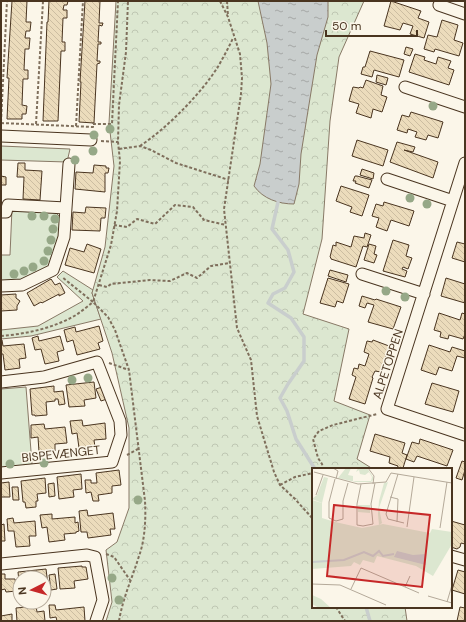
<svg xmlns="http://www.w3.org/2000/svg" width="466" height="622" font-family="'DM Sans',sans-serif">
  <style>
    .grass { fill: #dce7d0; stroke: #887966 }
    .forest { fill: url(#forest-crowns); stroke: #887966 }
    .water { fill: url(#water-ripples); stroke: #887966 }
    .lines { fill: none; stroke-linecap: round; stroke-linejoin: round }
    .stream { stroke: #c9cecd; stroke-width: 3.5 }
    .building { fill: url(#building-back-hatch); stroke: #4a3520 }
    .street-casing { stroke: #4a3520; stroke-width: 13 }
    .path { stroke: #7f6f5c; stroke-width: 2; stroke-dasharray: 3 2; stroke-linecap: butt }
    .street { stroke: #fbf6e9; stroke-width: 11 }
    .tree { fill: #96a887 }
    .labels { text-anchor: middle; stroke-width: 3; stroke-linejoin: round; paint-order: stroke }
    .street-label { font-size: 12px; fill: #4a3520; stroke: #fbf6e9 }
    .inset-river { fill: none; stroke: #c9cecd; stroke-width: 2 }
    .inset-road { fill: none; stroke: #b4a999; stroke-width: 1 }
    .view { fill: #c62828; fill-opacity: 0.15; stroke: #c62828; stroke-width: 2 }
    .inset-edge { fill: none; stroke: #4a3520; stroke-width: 2 }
  </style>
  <defs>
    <pattern id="forest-crowns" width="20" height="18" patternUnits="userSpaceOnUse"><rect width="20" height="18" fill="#dce7d0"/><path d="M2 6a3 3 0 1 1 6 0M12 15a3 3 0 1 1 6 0" fill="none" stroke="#bec7b2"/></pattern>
    <pattern id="water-ripples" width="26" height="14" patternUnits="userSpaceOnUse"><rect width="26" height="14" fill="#c9cecd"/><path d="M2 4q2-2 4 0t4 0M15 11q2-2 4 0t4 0" fill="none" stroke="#a5a8a6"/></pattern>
    <pattern id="building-back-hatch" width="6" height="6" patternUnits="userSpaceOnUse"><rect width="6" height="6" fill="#ecdcbc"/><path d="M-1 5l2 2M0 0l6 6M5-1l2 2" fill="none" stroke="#ccbda1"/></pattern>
  </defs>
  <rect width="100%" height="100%" fill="#fbf6e9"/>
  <!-- grass -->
  <path class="grass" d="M1,146L70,149L67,162L1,160Z
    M12,208L54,211L60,217L59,235L51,265L22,280L1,281V255H10Z
    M63,271L93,290L92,293L101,319L31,336L1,339V330L38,326L83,301L57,277Z
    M26,387L32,464L1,469V389Z"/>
  <!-- forest -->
  <path class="forest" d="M116,1H364L339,57L330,121L322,239L303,314L349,329L334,401L370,415L357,459L373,469H313V607H405L407,621H106L112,602L106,550L117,542L129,508V428L112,353L92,293L105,247L114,166L109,123Z"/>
  <!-- water -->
  <path class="water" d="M258,1H328V17L317,55L301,154L299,184L294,204C279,204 263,199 254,186L260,164L271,84L267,43Z"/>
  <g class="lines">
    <!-- stream -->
    <path class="stream" d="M278,202L272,229L288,250L294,272L285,288L273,294L268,303L291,318L304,337V361L288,384L280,398L287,411L296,439L315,469
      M366,607L370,621"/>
  </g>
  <!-- building -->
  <path class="building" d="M12,1H27L26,22H31L30,31H26L25,38H30L29,49H25L24,70H28V79H23L22,105L27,106L26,114H22V119H7L9,78H7Z
    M49,1H68L67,5H64L63,10H67V18H63L62,42H65V51H61L58,121H43L47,22H48Z
    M85,1H100L99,23H103L102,26L99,25L98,42H101V44H98L97,61H100V63L97,64L94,123L79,122L81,82H80Z
    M391,1L421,11L418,18L429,22L424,38L410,34L413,26L403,23L400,30L384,26Z
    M442,20L458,25L454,40L463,43L459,56L435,49L434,52L424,49L428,35L437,37Z
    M406,47L413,49L410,56L404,54Z
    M370,51L404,60L399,77L374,70L372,77L361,74L363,67H365Z
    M415,54L425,57L424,60L436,64L438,57L451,61L448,68L454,70L449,85L409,72Z
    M377,75L388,78L386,85L376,82Z
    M366,80L383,86L381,95L387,97L382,112L373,109L371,118L356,113L359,104L349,101L353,87L359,88L360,87L363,88Z
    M411,112L443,122L438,138L428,135L426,140L415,137L417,132L408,129L407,133L397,130L402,115L409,117Z
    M357,140L388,150L383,166L352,156Z
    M397,142L415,147L413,152L404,150L438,162L433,178L390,162Z
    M18,163H25V170L42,171L40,200L23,199L24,177H17Z
    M94,165L106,166V168H109L108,173H105V192L75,189L76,172L93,173Z
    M362,169L374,173L373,179L360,175Z
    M1,176L6,177V185H1Z
    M355,176H357L372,180L369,188L355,183L356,181H353Z
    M341,186L369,195L362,216L350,212L352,207L336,201Z
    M384,202L414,211L409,226L391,220L387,231L376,227L379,218L372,216L376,204L383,206Z
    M86,207L106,208L105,218H101L100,231L72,230L73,212L85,213Z
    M365,233L371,235L367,247L363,246L356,267L331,259V258L330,257L333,245L336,246V242L351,247L354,236L364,238Z
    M393,240L409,245L406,256L412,258L408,269L403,267L402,269L407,271L405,277L383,271Z
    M457,242L465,244V262L452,258Z
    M87,244L101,249L94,273L65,265L70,248L84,252Z
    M369,244L376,246L374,254L377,255L374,263L364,260Z
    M330,270L348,275L346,282L328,276Z
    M328,278L349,284L343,303L337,301L335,307L320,303Z
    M446,278L465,284V303L441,296Z
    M51,279L55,285L60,283L65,293L59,296V294L42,303L41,302L34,306L27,293Z
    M16,294V298L20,301L17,306V310L1,311V295Z
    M362,296L375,300L376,299L401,307L393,329L368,322L374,305L367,303L365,308L359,306Z
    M439,313L460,320L462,313L465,314V334L463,339L449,335L448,339L440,337L441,332L434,330Z
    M99,326L103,341L98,343L100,349L77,355L73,340L67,342L64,330L75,327L76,332Z
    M38,336L39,341L60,336L64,350L57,352L59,361L45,364L41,349L35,350L32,338Z
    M1,340H2L3,346L24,344L26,358L19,359L20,368L5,370L3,354H1Z
    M373,340L389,346L381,372L375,371L372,377L373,378L365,404L349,399L356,377L352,375L354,368L358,369L359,364L365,366L369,354L364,352L367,341L372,342Z
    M429,345L450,352L452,347L465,351V358L457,356L452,371L439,367L436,375L421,370Z
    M94,382L96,398L84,400L85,406L69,407L66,385Z
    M432,383L459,391L453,412L425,404Z
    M54,386V392L63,391L65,404L59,405L58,399H55V401L46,402L47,415L35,416V415H32L30,389Z
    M102,387L107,399L101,401L96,389Z
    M82,420L83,426L105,423L106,439L94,440L95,447L79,448L77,433L72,434L70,421Z
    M44,424L45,429L65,427L67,443L55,444V451L39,452L38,437L31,438V425Z
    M375,434L405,443L402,453L407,455L403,468L397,469L398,466L389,463L390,457L370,451Z
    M420,439L453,450L447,466L417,456L414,462L406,459L412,442L419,444Z
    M462,461L465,462V470L462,480L456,478Z
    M119,470L121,485L112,486V493L98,495L99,501H93L91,492L86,493L85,480H91V483H97L96,473Z
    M81,474L82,489L73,490L74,497L59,499L57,477Z
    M45,478L46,493L37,494L38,501H36V507L26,508L25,502H23L21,481Z
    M9,482L10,497H1V483Z
    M54,483L55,496L49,497L48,484Z
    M12,487H18L19,500H13Z
    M87,510L88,516L113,513L115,529H110L111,535L88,538L87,532H81L79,511Z
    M52,514V519L75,517V523L78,522L79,531L76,532V533L64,534L65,540L49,542L47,527L42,528L40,515Z
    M13,518L14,523L35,521L36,536H29L30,546L16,547L14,531H8L7,519Z
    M451,521L465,525V544L461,543L460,547L457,549L451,547Z
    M4,524L5,541H1V525Z
    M82,566V567H86L88,579L74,581L75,588L60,589L58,568Z
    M46,569L48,585L44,586V578H20V591L18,572Z
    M458,570L465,572V594L452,590Z
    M1,574H5V579H15L17,591L6,592L5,589L1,590Z
    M55,574L57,589L51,590L49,575Z
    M49,605H55L56,610L84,607L85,621H57L56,617L50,618Z
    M36,606L37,612L44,611L45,621H17L16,608Z
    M460,607L465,608V621H457Z
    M12,614V621H1V616Z"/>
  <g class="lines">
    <defs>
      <path id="street" d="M439,5L465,14
        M405,87L465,107
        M1,136L91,140
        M465,163L387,409L465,435
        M387,179L453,201
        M1,212H6L8,205L66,208
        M362,274L424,294
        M1,286L22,285L53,270L64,237L69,164
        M1,382L44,377L97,362L120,421L121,435L112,462L1,473
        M451,556L465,560
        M1,564L87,555L95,557L103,600L96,621"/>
    </defs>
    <!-- street casing -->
    <use href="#street" class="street-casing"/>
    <!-- path -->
    <path class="path" d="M220,1L228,17L240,54L242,78L241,94L224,209L237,328L251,360L257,416L274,472L280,485L295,499L313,519
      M227,1L228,16
      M1,122L7,1
      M1,123L93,127V124H112L118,1
      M36,124L43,1
      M76,126L83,1
      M101,141L118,142
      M140,146C167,128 202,93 219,65C224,56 229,47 233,38
      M119,149L140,146L151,150L176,163L229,180
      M114,225L127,227L137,219L155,224L175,205L193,207L204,220L226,225
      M99,285L107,287L111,284L150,280L170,281L187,273L197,278L211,266L230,263
      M1,336C26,334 54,328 76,315C82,311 88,306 93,302L62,277
      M109,363L129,370
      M127,455L138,449
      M321,469L323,468L322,464L318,458L313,439L319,431L333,425L377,414
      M280,485L295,477L313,473
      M106,554L114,557L130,580
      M336,607L345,621
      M119,621C123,597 132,579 139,556C145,540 146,518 145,501L129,370L115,330L108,317L93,302L111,245L117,211L120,161L118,142L119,105L126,52L128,1"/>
    <!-- street -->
    <use href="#street" class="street"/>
  </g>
  <!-- trees -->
  <g class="tree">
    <circle cx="433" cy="106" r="4.5"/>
    <circle cx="110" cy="129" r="4.5"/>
    <circle cx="94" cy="135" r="4.5"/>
    <circle cx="93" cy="151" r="4.5"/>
    <circle cx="75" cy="160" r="4.5"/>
    <circle cx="410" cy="198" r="4.5"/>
    <circle cx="427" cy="204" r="4.5"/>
    <circle cx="32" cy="216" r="4.5"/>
    <circle cx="44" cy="216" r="4.5"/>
    <circle cx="55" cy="219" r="4.5"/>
    <circle cx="53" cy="229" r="4.5"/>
    <circle cx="51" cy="240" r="4.5"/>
    <circle cx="48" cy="251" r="4.5"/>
    <circle cx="44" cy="261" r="4.5"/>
    <circle cx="33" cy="267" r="4.5"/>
    <circle cx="24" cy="271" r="4.5"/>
    <circle cx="14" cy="274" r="4.5"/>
    <circle cx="386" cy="291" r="4.5"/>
    <circle cx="405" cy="297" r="4.5"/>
    <circle cx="88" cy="378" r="4.5"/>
    <circle cx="72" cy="380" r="4.5"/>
    <circle cx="44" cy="463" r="4.5"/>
    <circle cx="10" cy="464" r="4.5"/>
    <circle cx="138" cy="500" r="4.5"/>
    <circle cx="112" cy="578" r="4.5"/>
    <circle cx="119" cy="600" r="4.5"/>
  </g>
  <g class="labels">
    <!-- street labels -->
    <g class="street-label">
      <text transform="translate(388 364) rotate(-72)" y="4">ALPETOPPEN</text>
      <text transform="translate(61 454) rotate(-6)" y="4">BISPEVÆNGET</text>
    </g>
  </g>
  <!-- overview -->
  <g transform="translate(312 468)">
    <rect width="140" height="140" fill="#fbf6e9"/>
    <path d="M34,0H39L36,7L41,8V13H59L60,9L57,4L53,7L48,6L47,2L44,4L46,0H55L61,9V12L59,14H44L26,10ZM12,9L16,10L10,35L0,31L5,27ZM76,14L67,40L70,55L75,52L67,57L66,46L67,33L72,15ZM46,37H58V45L46,44Z" fill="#dce7d0"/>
    <path d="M0,32L10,35V50L23,54L50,60L71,56L118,65L120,61L140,64V76L121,108L104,98L65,88L62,95L51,92L48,97L42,94L39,98L0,101ZM0,127L9,131L19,140H7L0,136Z" fill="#dce7d0"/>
    <path d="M85,83L101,87L114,86V97L82,89Z" fill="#c9cecd"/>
    <path class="inset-river" d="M0,94L32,92L52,84L61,88L67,83L71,88L82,86"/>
    <path class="inset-road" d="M21,0L26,3L24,11M56,0L62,8L61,16M2,4L46,16L74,14L79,5L140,15M86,6L74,46L76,51L92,55M23,11L17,34V50L24,53L31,51V33L36,15M49,16L45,36V57L51,58L61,56L59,36L63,15M4,27L11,7M78,29L86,31L85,54M95,59L102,9M128,60L135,14M0,116L28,117L74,137M93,119L98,108M39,121L49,100L107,125M116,128L140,135M135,134L140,117"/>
    <path class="view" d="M22,37L118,47L110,119L15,108Z"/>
    <rect width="140" height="140" class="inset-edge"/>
  </g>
  <!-- border -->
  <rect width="466" height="622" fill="none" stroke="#4a3520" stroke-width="4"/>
  <!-- north arrow -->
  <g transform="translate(32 590) rotate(264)"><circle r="19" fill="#fbf6e9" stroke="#b4a999"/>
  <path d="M0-3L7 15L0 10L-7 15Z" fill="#c62828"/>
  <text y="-6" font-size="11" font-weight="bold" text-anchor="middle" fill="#4a3520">N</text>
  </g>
  <!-- scale -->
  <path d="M326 30v6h91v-6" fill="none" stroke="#4a3520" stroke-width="2"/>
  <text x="332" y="30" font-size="12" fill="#4a3520" stroke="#fbf6e9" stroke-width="3" paint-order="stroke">50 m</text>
</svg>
